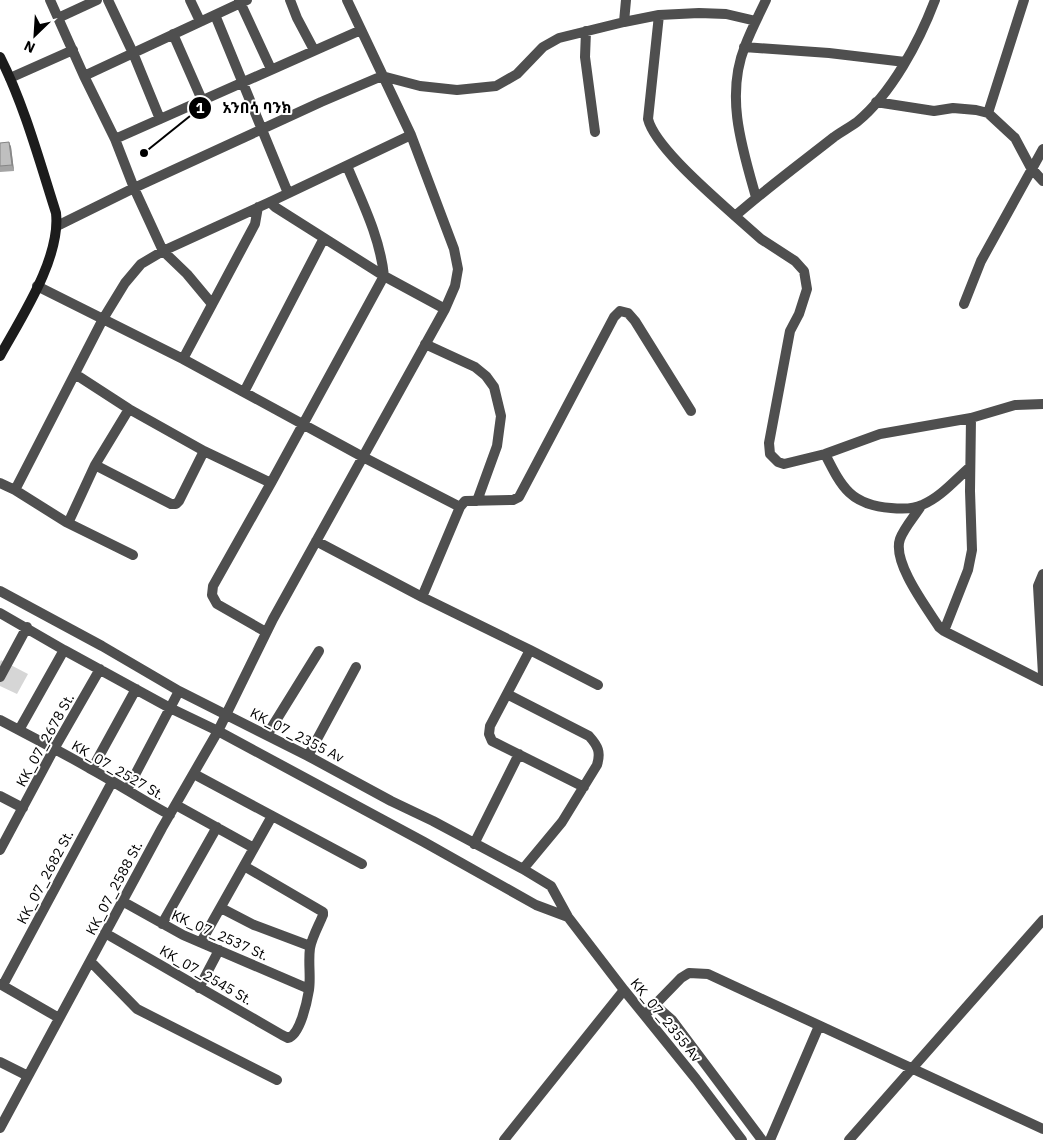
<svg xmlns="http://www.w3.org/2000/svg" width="1043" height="1140" font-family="'IBM Plex Sans','Noto Sans Ethiopic',sans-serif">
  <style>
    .green { fill: #d6d6d6 }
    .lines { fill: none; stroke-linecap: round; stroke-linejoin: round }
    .street { stroke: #4f4f4f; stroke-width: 10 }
    .secondary { stroke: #1c1c1c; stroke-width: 10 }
    .wall { fill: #a4a4a4 }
    .shaded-wall { fill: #868686 }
    .building { fill: #bfbfbf; stroke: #868686 }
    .labels { text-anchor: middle; stroke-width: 4; stroke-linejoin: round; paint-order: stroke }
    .street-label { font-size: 14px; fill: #000; stroke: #fff }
    .leader { fill: none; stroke: #000; stroke-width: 2 }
    .callout-dot { fill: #000; stroke: #fff; stroke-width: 2 }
    .mark-label { font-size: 15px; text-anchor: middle; font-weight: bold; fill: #fff }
    .callout-label { font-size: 15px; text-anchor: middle; font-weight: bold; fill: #000; stroke: #fff; stroke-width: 4; stroke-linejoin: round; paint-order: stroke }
  </style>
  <rect width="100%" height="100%" fill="#fff"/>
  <!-- green -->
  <path class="green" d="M1,660L28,674L17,694L0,686V662Z"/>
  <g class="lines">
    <!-- street -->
    <path class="street" d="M50,0L84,76L115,139L134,188L163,251L270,202L411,135
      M108,0L133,53L160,119
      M190,0L200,21
      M239,0L271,69
      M290,0L297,18L314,50
      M1024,0L988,113L1015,138L1031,168L1043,181
      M215,15L288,193
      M659,15L699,13L726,14L756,21
      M58,18L97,0
      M624,22L659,15L648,119C655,147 712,195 735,216C767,188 801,163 834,137C841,132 850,127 857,122C892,93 919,42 935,0
      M586,31L585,57L595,132
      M173,34L202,100
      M744,47L829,53L905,62
      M84,76L247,0
      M10,78L73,50
      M876,102L934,111L953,108L976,110L988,113
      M115,139L361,30
      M756,197C742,148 725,96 745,46C751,30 759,15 766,0
      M270,202L275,207L384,276L445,309
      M735,216L761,239L795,261L804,271L807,289L799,314L790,331L769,443L770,454L778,462L784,464L825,454L880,434L971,418L1015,405L1043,404
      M57,226L134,188L321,102L382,76L420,86L457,90L496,86L517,74L543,47L559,38L624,22L626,0
      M37,286L183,359L363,457L460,507
      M964,304L981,261L1043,149
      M425,344L475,367L486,376L494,387L501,416L497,446L477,501
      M183,359L255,224L258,207
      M75,374L129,409L204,451L271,483
      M244,392L324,238
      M825,454C842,488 851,505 891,508C901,509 914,509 922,505C941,497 955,480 970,467
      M95,465L171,504H176L179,501L204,451
      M0,483L15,490L66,522L70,519L95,465L129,409
      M15,490L103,319L125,283L141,264L163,251L187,274L212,304
      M921,506C914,517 904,528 900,539C892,562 926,607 939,627L944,631L1043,681
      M66,522L133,555
      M316,541L422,597L530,650L598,685
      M1043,574L1038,586L1043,675
      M0,591L102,646L179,691L308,756L391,801L433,821L523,869L551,886L568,917L624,990L696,1079L742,1140
      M422,597L460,507L465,501L513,500L519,497L614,317L620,311L628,313L635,321L691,411
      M0,613L64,650L170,708L218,731L424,842L536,905L568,917
      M944,631L968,570L972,550L970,491L971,418
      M266,632L217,604L212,595L213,586L271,483L384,276C380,237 362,202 347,166
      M530,650L490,726L489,734L492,741L584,787
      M0,677L27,627
      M507,694L589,736C598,746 601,752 597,765L562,822L523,869
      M0,720C30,736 60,751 89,768C117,783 142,800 170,815
      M19,730L64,650
      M267,735L319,651
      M308,756L356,667
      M92,769L136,689
      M194,774L362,864
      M127,790L179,691
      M0,796L23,808
      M176,805L254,848L201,942
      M474,844L519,754
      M254,848L272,816
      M0,850L54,749L100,669
      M122,901L183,935L309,989
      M221,908L254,925L310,946
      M162,924L217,827
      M105,933L282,1035L288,1038C300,1035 307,1002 309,990C311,977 308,962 310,948C312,937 319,925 323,915V912L244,866
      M90,961L137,1009L277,1080
      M0,984L59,1018
      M3,985L112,782
      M199,988L219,950
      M655,1005L672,1020L762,1140
      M645,1015L681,978L689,973L708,974L1043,1129
      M0,1062L28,1076
      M0,1128L162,828L218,731L273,619L445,309L455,286L458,269L454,249L411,135L347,0
      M504,1140L624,990
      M770,1140L819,1026
      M849,1140L1043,920"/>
    <!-- secondary -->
    <path class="secondary" d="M0,57C24,104 40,163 56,213C61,258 21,318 0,356"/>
  </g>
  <!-- wall -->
  <path class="wall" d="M9,142L11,147L14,171L0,172V143Z"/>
  <!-- shaded-wall -->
  <path class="shaded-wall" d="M9,142L11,147L14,171L12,165Z"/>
  <!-- building -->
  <path class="building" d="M9,142L12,165L0,166V143Z"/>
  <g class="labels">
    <!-- street labels -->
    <g class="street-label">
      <text transform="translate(297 735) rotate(27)" y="5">KK_07_2355 Av</text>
      <text transform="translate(45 740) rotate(-61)" y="5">KK_07_2678 St.</text>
      <text transform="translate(118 770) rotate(30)" y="5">KK_07_2527 St.</text>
      <text transform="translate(45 877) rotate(-62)" y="5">KK_07_2682 St.</text>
      <text transform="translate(114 888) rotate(-62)" y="5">KK_07_2588 St.</text>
      <text transform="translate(220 935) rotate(24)" y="5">KK_07_2537 St.</text>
      <text transform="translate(206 975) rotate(30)" y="5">KK_07_2545 St.</text>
      <text transform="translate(666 1020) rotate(51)" y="5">KK_07_2355 Av</text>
    </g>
  </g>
  <!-- callouts -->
  <path class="leader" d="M144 153L200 108"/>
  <g class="callout-dot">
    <circle cx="144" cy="153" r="5"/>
    <circle cx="200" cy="108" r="12"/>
  </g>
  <g class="mark-label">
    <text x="200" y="113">1</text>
  </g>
  <g class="callout-label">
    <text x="257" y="113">አንበሳ ባንክ</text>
  </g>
  <!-- north arrow -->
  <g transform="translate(35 35) rotate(205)" stroke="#ffffff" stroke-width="4" paint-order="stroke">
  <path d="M0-4L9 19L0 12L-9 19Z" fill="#000000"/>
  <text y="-8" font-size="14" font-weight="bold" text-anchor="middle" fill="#000000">N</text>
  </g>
</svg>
